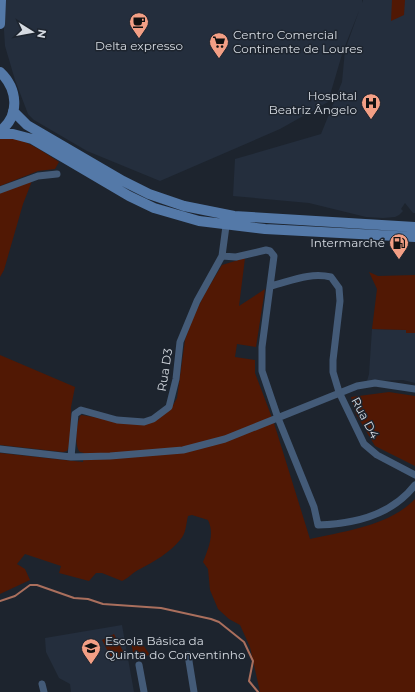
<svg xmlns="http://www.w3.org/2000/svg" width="415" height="692" font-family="Montserrat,sans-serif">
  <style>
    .built { fill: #242e3d }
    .green { fill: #511804 }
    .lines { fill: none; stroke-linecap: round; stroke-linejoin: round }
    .stream { stroke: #aa6f5d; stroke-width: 2 }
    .street { stroke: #445b78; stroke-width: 7 }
    .secondary { stroke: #5479a8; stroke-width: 10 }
    .labels { text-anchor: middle; stroke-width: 3; stroke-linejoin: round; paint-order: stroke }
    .poi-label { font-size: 12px; fill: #d5dae1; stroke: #1d242e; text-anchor: start }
    .street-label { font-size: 12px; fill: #d5dae1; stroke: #1d242e }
  </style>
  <rect width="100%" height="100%" fill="#1d242e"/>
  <!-- built -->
  <path class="built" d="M2,0H362V3L363,0H415V213H413L405,203L401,209L403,211L399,215L395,217L383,218L366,217L309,203L233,196L235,159L321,134L342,82L345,50L359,11L343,51L328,102L280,129L160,181L87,151L34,120L28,114L15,80L5,46Z
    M372,329L407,330V333H415V383L403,380L367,381L369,374Z
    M122,625L134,692H71L70,684L59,678L46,652L45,638Z"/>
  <!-- green -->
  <path class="green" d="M392,0H405L404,15L391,21Z
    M13,138C30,142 45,153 59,162L55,169L38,171L0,186V139Z
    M32,181L23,204L4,270L0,277V193Z
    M245,258L239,306L265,289L256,347L237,344L235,357L255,360V373L274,423L310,539C345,531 389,526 415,499V692H260L250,647L240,625L229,619L218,609L210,590L208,569L203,562C208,549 215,534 208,520L192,515L188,516C186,524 186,534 180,540C169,553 155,561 140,569C133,572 129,578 122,581L102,573H96L89,581L59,573L61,566L25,554L17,564L25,569L30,580L0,594V453L83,462L84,453L80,452C74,447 76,421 81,415L137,424L172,407L177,398L185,340L191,322L204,295L222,265Z
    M369,272L378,276L415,275V333H406V330L372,329L377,289Z
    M0,355L75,387L71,407L70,444L67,451L63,452L0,445Z
    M389,392L415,396V466L375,446L356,414L351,397Z
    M114,634L125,655L113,661L102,640Z
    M131,642L143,645L150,655L134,658Z"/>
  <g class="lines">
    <!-- stream -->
    <path class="stream" d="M0,601L15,596L30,585H37L74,598L88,599L103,604L161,608L211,619L219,622L244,642L253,661L249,681L258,692"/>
    <!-- street -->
    <path class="street" d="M0,190L38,176L57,174
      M222,256L236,257L266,250L270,251L274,256L262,347V371L278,418L314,507L318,525C354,524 392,515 415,485
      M271,286C291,281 310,272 331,277L339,288L340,301L333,360V372L339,392L364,444L377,455L415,475
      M0,449L71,457L110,456L183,450L225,439L357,386L375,383L415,389
      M71,457L75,414L81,410L117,420L144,422L153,419L169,407L176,379L180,342L197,301L222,256L226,226
      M188,655L194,692
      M139,665L144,692
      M42,684L44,692"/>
    <!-- secondary -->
    <path class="secondary" d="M0,24L1,0
      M0,72C17,88 21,115 0,131
      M13,111L27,125L123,181L149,194L184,206L234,216L415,227
      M0,134H13L32,139L129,196L154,208L199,221L265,229L415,237"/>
  </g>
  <!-- icons -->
  <defs>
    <symbol id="cafe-pin" viewBox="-11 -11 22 30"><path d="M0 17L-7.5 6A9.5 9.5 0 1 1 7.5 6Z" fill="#f39f85" stroke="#1d242e"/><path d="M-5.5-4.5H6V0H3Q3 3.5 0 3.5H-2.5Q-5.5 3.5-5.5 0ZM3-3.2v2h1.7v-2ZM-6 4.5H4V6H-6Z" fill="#111"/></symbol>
    <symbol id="supermarket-pin" viewBox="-11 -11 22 30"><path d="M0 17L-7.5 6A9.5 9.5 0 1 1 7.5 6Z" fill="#f39f85" stroke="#1d242e"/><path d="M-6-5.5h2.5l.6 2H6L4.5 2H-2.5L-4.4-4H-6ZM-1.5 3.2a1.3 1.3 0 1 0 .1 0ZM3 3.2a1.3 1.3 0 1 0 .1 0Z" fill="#111"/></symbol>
    <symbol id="hospital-pin" viewBox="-11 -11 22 30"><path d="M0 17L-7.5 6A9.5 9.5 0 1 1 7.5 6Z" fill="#f39f85" stroke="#1d242e"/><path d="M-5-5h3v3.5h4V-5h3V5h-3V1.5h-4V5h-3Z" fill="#111"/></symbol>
    <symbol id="fuel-pin" viewBox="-11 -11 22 30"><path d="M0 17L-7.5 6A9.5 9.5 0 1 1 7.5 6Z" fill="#f39f85" stroke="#1d242e"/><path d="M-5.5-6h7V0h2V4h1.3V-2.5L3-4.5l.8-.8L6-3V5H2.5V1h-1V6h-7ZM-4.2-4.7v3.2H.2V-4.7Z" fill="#111"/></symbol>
    <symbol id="school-pin" viewBox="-11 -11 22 30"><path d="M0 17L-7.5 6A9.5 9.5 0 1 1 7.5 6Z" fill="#f39f85" stroke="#1d242e"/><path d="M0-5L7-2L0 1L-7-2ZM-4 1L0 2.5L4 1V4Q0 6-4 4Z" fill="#111"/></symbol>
  </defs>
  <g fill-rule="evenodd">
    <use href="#cafe-pin" x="128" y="11" width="22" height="30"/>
    <use href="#supermarket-pin" x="208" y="31" width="22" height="30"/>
    <use href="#hospital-pin" x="360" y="92" width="22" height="30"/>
    <use href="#fuel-pin" x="388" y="232" width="22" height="30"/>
    <use href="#school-pin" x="80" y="637" width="22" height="30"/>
  </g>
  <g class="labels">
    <!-- poi labels -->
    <g class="poi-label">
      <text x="233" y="39">Centro Comercial<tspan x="233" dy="14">Continente de Loures</tspan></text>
      <text x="139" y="50" text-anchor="middle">Delta expresso</text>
      <text x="357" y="100" text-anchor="end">Hospital<tspan x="357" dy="14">Beatriz Ângelo</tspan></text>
      <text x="385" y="247" text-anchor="end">Intermarché</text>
      <text x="105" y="645">Escola Básica da<tspan x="105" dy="14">Quinta do Conventinho</tspan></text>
    </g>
    <!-- street labels -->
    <g class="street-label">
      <text transform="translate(165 370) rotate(-81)" y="4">Rua D3</text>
      <text transform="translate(365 418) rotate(62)" y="4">Rua D4</text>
    </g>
  </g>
  <!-- north arrow -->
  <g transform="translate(32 32) rotate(101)" stroke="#1d242e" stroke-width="3" paint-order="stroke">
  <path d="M0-3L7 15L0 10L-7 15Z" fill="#d5dae1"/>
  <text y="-6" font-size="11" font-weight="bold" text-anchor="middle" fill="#d5dae1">N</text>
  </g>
</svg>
